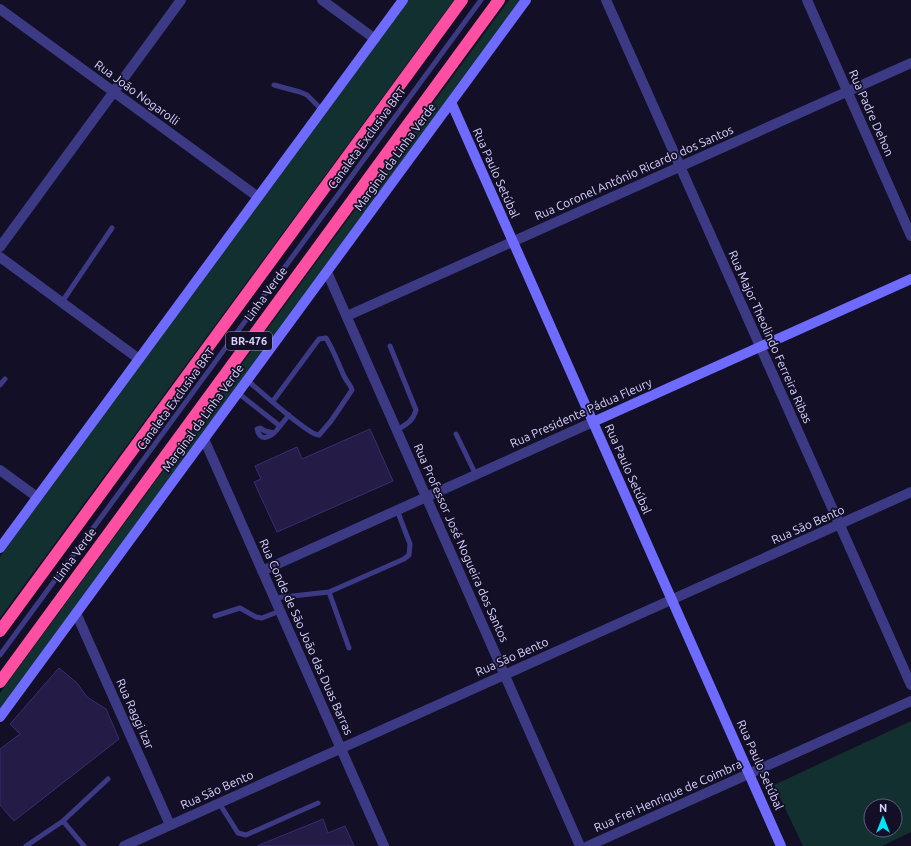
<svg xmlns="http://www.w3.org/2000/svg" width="911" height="846" font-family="Ubuntu,sans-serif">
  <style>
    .green { fill: #12302f; fill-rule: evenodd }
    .building { fill: #241b47; stroke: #3b2d73 }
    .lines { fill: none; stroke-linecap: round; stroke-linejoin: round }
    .lane { stroke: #3d3a85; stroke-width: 5 }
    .street { stroke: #3d3a85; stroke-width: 10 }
    .secondary { stroke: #6f6bff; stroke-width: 10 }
    .highway { stroke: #ff4fa3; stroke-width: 12 }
    .labels { text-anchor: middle; stroke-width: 3.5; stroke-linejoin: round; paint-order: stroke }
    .shield { fill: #130f26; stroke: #9e99be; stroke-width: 1 }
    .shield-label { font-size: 11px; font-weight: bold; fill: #d9d4ff }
    .street-label { font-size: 12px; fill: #d9d4ff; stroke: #130f26 }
  </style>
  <rect width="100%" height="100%" fill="#130f26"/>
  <!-- green -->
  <path class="green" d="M406,0H454L0,618V557Z
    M509,0H520L0,709V693Z
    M911,721V832L882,846H803L774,785ZM871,806H895V830H871Z"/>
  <!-- building -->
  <path class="building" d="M370,429L393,481L277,532L254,482L261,479L255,466L297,447L302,459Z
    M59,668L77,683L87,697L106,709L119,739L14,821L0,805V749L20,734L10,724Z
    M323,819L328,833L345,826L354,846H257Z"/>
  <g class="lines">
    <!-- lane -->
    <path class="lane" d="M274,85L300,92L307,95L322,110
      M62,302L112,228
      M390,346L416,410C413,421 407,424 397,430
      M247,380C258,389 308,435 319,435L331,421L352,390C351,385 346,381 344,376C338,363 334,351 326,338L319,339L273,401
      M0,385L5,379
      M238,393L280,426
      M274,433L265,431L260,428L257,429C260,442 269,438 276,431L289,415
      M456,434L476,475
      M329,592L349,648
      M274,598L329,592L404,559L409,555L410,544L397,510
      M215,616L240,608L256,617L262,618L280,611
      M0,655L481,0
      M219,803L238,833L246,835L318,803
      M63,821L84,846
      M26,846L63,821L108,779"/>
    <!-- street -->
    <path class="street" d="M322,0L375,39
      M606,0L911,685
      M807,0L911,236
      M0,9L258,197
      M0,247L181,0
      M0,257L139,359
      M327,272L580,846
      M347,316L911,63
      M204,439L384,846
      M0,470L37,497
      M262,571L593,422
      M76,613L170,825
      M124,846L911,492
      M588,846L911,701"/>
    <!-- secondary -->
    <path class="secondary" d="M451,102L781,846
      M593,422L911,279
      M0,548L403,0
      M0,717L526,0"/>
    <!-- highway -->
    <path class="highway" d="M0,631L462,0
      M0,682L499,0"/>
  </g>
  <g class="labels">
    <!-- shield labels -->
    <rect class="shield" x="226" y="332" width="46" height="18" rx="3"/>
    <g class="shield-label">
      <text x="249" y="345">BR-476</text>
    </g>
    <!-- street labels -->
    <g class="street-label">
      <text transform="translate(137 93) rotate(36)" y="4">Rua João Nogarolli</text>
      <text transform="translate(871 113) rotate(66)" y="4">Rua Padre Dehon</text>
      <text transform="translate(367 138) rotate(-54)" y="4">Canaleta Exclusiva BRT</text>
      <text transform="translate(395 157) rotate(-54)" y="4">Marginal da Linha Verde</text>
      <text transform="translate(496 173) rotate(66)" y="4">Rua Paulo Setúbal</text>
      <text transform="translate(634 173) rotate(-24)" y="4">Rua Coronel Antônio Ricardo dos Santos</text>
      <text transform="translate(266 294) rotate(-54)" y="4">Linha Verde</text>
      <text transform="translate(770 337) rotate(66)" y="4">Rua Major Theolindo Ferreira Ribas</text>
      <text transform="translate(176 399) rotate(-54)" y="4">Canaleta Exclusiva BRT</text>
      <text transform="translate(581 413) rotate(-24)" y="4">Rua Presidente Pádua Fleury</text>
      <text transform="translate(203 418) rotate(-54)" y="4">Marginal da Linha Verde</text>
      <text transform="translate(628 469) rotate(66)" y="4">Rua Paulo Setúbal</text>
      <text transform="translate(808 525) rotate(-24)" y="4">Rua São Bento</text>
      <text transform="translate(461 543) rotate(66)" y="4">Rua Professor José Nogueira dos Santos</text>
      <text transform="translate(75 555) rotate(-54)" y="4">Linha Verde</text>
      <text transform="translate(306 637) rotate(66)" y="4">Rua Conde de São João das Duas Barras</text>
      <text transform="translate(512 657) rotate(-24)" y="4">Rua São Bento</text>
      <text transform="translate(135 714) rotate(66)" y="4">Rua Raggi Izar</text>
      <text transform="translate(760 765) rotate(66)" y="4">Rua Paulo Setúbal</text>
      <text transform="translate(217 790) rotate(-24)" y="4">Rua São Bento</text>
      <text transform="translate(668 796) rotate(-24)" y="4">Rua Frei Henrique de Coimbra</text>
    </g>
  </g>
  <!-- north arrow -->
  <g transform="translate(883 818)"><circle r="19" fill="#130f26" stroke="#625e7d"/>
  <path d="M0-3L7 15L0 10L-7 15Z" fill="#00e5ff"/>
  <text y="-6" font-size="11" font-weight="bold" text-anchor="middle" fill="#d9d4ff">N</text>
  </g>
</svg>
